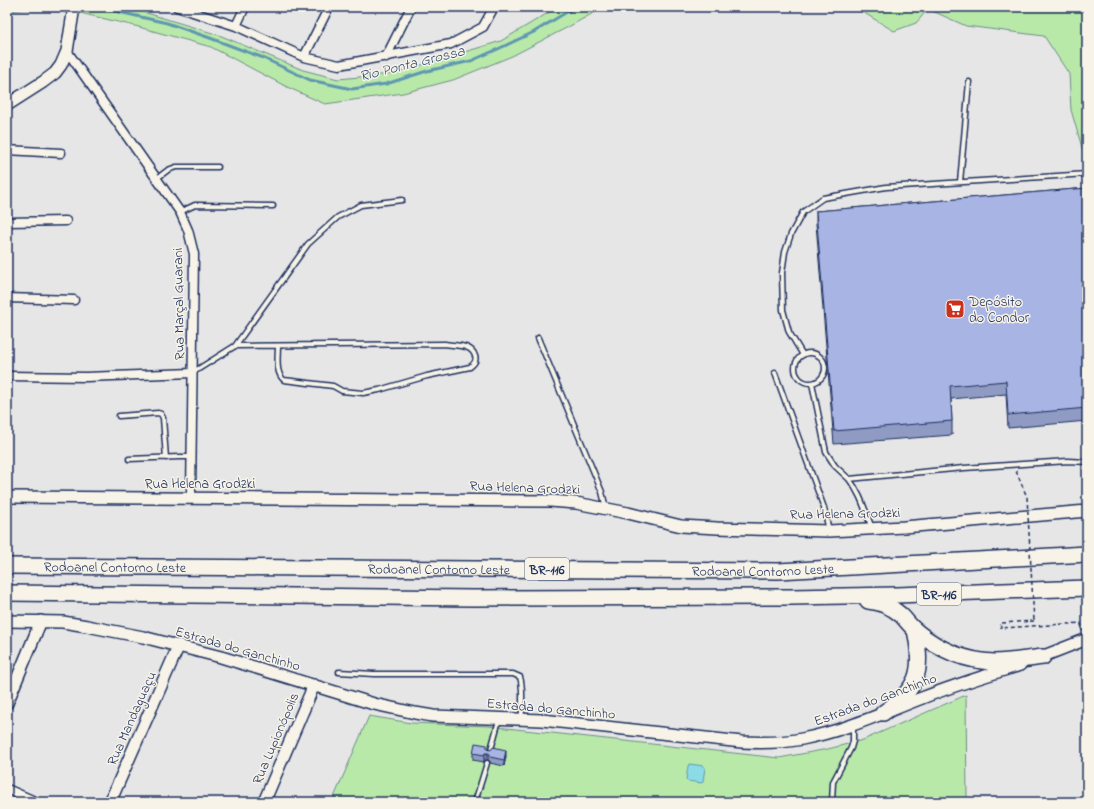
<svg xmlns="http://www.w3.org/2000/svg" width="1094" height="809" font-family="'Indie Flower',sans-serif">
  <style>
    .green { fill: #b9e9a9; stroke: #6a8c84 }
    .water { fill: #8cdce8; stroke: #5f97b1 }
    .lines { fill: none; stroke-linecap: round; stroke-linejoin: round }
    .stream { stroke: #5f97b1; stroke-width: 3 }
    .lane-casing { stroke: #1b2f5e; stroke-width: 7 }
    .street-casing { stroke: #1b2f5e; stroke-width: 11 }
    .secondary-casing { stroke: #1b2f5e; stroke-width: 14 }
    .highway-casing { stroke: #1b2f5e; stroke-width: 18 }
    .path { stroke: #1b2f5e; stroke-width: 1.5; stroke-dasharray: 4 3; stroke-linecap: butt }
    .lane { stroke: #f7f3e8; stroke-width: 4 }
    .street { stroke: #f7f3e8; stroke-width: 8 }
    .secondary { stroke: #f7f3e8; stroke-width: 11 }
    .highway { stroke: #f7f3e8; stroke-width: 15 }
    .path-bridge { stroke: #1b2f5e; stroke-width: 1.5; stroke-dasharray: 4 3; stroke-linecap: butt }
    .wall { fill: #909bc4; stroke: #1b2f5e }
    .shaded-wall { fill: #767ea0; stroke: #1b2f5e }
    .building { fill: #a8b4e4; stroke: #1b2f5e }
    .labels { text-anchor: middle; stroke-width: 3; stroke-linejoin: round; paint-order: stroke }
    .shield { fill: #f7f3e8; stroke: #5d6a87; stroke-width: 1 }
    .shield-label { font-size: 13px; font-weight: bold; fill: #1b2f5e }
    .poi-label { font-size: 14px; fill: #1b2f5e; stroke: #f7f3e8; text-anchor: start }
    .street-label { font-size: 14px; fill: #1b2f5e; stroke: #f7f3e8 }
    .water-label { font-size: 15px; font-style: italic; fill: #32527a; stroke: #f7f3e8 }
  </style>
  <rect width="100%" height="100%" fill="#e7e6e7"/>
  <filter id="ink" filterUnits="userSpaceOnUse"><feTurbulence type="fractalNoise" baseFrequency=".025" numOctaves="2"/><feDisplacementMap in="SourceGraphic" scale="8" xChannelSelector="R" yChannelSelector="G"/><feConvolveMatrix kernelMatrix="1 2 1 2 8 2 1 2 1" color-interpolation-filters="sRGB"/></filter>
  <g filter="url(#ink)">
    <!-- green -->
    <path class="green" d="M7,7H119L140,11L219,35L303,70L338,79L392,74L501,41L558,7H604L570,26L512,56L453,80L403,93L325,104L287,87L211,47L135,26L80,13L26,9L7,11Z
      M865,7H1087V151H1083L1071,110L1069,74L1044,36L966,26L928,9L916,23L894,31L861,11Z
      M966,695L967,802H332L369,716L411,723L488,726L779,758L828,749L863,740Z"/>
    <!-- water -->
    <path class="water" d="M689,764L704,766L705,768L703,781L702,783L687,781L686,780L688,766Z"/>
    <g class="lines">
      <!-- stream -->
      <path class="stream" d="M110,10L167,23L210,38L261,57L310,80L352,89L386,84L427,71L471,61L498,49L534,32L575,7"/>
      <defs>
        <path id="lane" d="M156,179L168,170L176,167H218
          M960,182L969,82
          M180,212L195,205L273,206
          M538,338L602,492L606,508
          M235,346L445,344C455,346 472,344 475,356C477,361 474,364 470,367L427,376L379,390L363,393L342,391L333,386L284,380C275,373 278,357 278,346
          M795 368a15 15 0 1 1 30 0a15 15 0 1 1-30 0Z
          M803,355L789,332L783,310L782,273L785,252L791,234L803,212L823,198L886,187L1087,174
          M192,373L235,346L308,244L338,217L361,205L402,200
          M775,373L824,508L829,531
          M812,383L826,452L835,466L849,479
          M119,416L158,413L161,414L163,418L166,458
          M129,459L179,457H191
          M872,528C865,511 861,494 849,479L964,468L1068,461L1087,462
          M339,672L374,674H513L520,677C524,689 521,704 522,718
          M490,753L499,720
          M475,802L487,763
          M832,802L833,782L851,748L853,741V725"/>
        <path id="street" d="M177,7L236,26L304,57L339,65L451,44L483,27L494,7
          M236,26L245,7
          M67,51L180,212L188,230L194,254L191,498
          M304,57L329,7
          M386,57L411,7
          M7,150L61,153
          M7,222L66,221
          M7,298L74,300
          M7,376L86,377L192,373
          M7,789L37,802"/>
        <path id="secondary" d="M7,105L43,82L55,73L61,65L67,51L74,7
          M7,497L550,501L576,503L628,513L681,526L717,528L829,531L904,527L1087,511
          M7,621L63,622L87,626L143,637L221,657L374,704L415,713L433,716L542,720L742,742C762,743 782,743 802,739C844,731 883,713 922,698C954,685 988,675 1020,665
          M1036,659L1087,639
          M7,703L41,621
          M110,802L179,645
          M264,802L314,685"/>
        <g id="highway">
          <path id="s1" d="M7,566L778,571L1087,554"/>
          <path d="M7,593L473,598L791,597L897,595L1087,588"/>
          <path d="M868,601C880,602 892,607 901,615C906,620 910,626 916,631C938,649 965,661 994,662C1010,662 1027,659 1043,657"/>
          <path d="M883,713C918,689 924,672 915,630"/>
        </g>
      </defs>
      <!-- lane casing -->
      <use href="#lane" class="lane-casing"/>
      <!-- street casing -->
      <use href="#street" class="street-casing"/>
      <!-- secondary casing -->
      <use href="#secondary" class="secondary-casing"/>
      <!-- highway casing -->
      <use href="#highway" class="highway-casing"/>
      <!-- path -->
      <path class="path" d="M1016,471L1027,497
        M1034,621L1000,623L1001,628L1081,623L1082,631"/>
      <!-- lane -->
      <use href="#lane" class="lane"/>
      <!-- street -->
      <use href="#street" class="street"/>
      <!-- secondary -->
      <use href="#secondary" class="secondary"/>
      <!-- highway -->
      <use href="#highway" class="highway"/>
      <!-- path-bridge -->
      <path class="path-bridge" d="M1027,497L1034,621"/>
    </g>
    <!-- wall -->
    <path class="wall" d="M1087,188V421L1008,428L1006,394L951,399L952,421V435L834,444L816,224V211Z
      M487,748L506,756L504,766L490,763V761L488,760H485L484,762L473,760V753Z"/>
    <!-- shaded-wall -->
    <path class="shaded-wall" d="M506,750V756L504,766V760Z
      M485,753H488V760H485L484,762V755Z"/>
    <!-- building -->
    <path class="building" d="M1087,188V408L1008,415L1006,381L950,386L952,421L834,431L816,211Z
      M475,743L487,745V748L489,750L492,749L493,747L506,750L504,760L490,757V754L488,753H485L484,755L473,753Z"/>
  </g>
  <!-- icons -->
  <defs>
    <symbol id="supermarket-square" viewBox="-11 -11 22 22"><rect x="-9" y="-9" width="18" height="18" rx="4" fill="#c8321e" stroke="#f7f3e8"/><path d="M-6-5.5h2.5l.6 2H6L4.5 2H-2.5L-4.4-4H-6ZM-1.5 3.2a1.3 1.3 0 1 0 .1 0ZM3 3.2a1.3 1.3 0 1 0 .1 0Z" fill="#fff"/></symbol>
  </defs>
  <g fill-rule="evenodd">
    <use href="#supermarket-square" x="944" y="298" width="22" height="22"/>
  </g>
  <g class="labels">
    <!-- shield labels -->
    <g class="shield">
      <rect x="525" y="558" width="44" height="22" rx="3"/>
      <rect x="917" y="583" width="44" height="22" rx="3"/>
    </g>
    <g class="shield-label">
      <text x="547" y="574">BR-116</text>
      <text x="939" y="599">BR-116</text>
    </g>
    <!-- poi labels -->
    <g class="poi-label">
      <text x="969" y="306">Depósito<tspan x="969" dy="16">do Condor</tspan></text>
    </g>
    <!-- street labels -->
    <g class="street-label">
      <text transform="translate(178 304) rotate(-91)" y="5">Rua Marçal Guarani</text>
      <text x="200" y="488">Rua Helena Grodzki</text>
      <text transform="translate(525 487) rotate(2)" y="5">Rua Helena Grodzki</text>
      <text transform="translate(845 513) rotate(-1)" y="5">Rua Helena Grodzki</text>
      <text dy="5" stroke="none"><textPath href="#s1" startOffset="108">Rodoanel Contorno Leste</textPath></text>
      <text dy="5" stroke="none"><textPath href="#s1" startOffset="432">Rodoanel Contorno Leste</textPath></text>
      <text dy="5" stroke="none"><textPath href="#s1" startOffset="756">Rodoanel Contorno Leste</textPath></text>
      <text transform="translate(238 648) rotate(16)" y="5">Estrada do Ganchinho</text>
      <text transform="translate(875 699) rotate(-20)" y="5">Estrada do Ganchinho</text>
      <text transform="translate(551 708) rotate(5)" y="5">Estrada do Ganchinho</text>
      <text transform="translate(131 718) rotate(-66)" y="5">Rua Mandaguaçu</text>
      <text transform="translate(275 738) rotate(-67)" y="5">Rua Lupionópolis</text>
    </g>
    <!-- water labels -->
    <g class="water-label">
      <text transform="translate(412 63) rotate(-14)" y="5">Rio Ponta Grossa</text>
    </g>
  </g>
  <!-- margin -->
  <rect width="1094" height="809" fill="none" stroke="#f7f3e8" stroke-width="24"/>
  <rect x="12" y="12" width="1070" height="785" fill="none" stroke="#1b2f5e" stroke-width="1.5" filter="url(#ink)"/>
</svg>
